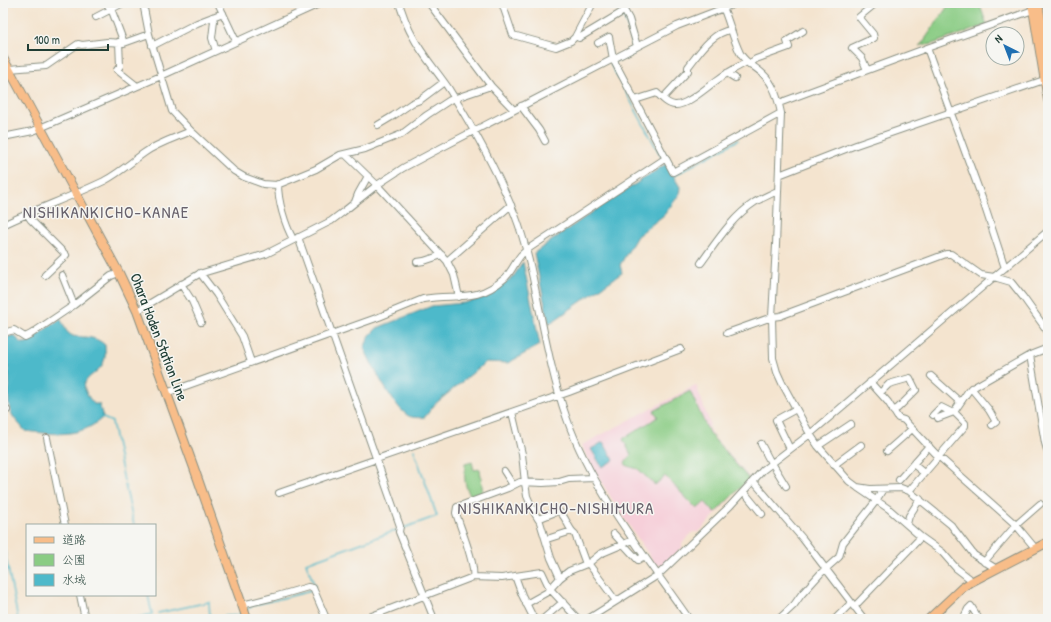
<svg xmlns="http://www.w3.org/2000/svg" width="1051" height="622" font-family="'Patrick Hand','Klee One',sans-serif">
  <style>
    .built { fill: #f6cfd9 }
    .green { fill: #8acc84; stroke: #54845c }
    .water { fill: #4eb9ca; stroke: #367b7f }
    .lines { fill: none; stroke-linecap: round; stroke-linejoin: round }
    .stream { stroke: #4eb9ca; stroke-width: 1.5 }
    .minor-casing { stroke: #8a9082; stroke-width: 8 }
    .major-casing { stroke: #8a9082; stroke-width: 10 }
    .minor { stroke: #fff; stroke-width: 6 }
    .major { stroke: #f8bd89; stroke-width: 8 }
    .labels { text-anchor: middle; stroke-width: 3; stroke-linejoin: round; paint-order: stroke }
    .street-label { font-size: 15px; fill: #1f3d34; stroke: #f6f6f2 }
    .quarter-label { font-size: 17px; letter-spacing: 1px; fill: #68626c; stroke: #f6f6f2 }
  </style>
  <rect width="100%" height="100%" fill="#f6f6f2"/>
  <filter id="ink" filterUnits="userSpaceOnUse"><feTurbulence type="fractalNoise" baseFrequency=".025" numOctaves="2"/><feDisplacementMap in="SourceGraphic" scale="8" xChannelSelector="R" yChannelSelector="G"/><feConvolveMatrix kernelMatrix="1 2 1 2 8 2 1 2 1" color-interpolation-filters="sRGB"/></filter>
  <filter id="wash" filterUnits="userSpaceOnUse"><feTurbulence type="fractalNoise" baseFrequency=".012" numOctaves="4" result="noise"/><feDisplacementMap in="SourceGraphic" scale="16" xChannelSelector="R" yChannelSelector="G"/><feGaussianBlur stdDeviation="0.9" result="paint"/><feColorMatrix in="noise" values="0 0 0 0 0 0 0 0 0 0 0 0 0 0 0 0 0 1.4 0 .05"/><feComposite in="paint" operator="in"/></filter>
  <g filter="url(#wash)">
    <rect width="100%" height="100%" fill="#f4e4cf"/>
    <!-- built -->
    <path class="built" d="M696,385L710,424L709,427L711,434L750,478L699,532H693L682,543V548L663,566L655,564L620,512L589,462L582,445Z"/>
    <!-- green -->
    <path class="green" d="M950,3H979L987,25L929,45L926,44L919,46L923,42Z
      M690,391L709,433L749,479L715,513L705,502L697,509L665,476L655,485L638,469L627,466L625,463L631,455L623,439L658,417L654,411Z
      M472,462L474,470L480,469L483,494L473,499C464,488 464,478 465,464Z"/>
    <!-- water -->
    <path class="water" d="M666,164L680,187L679,195L664,215L637,236L620,265L622,273L549,324L534,253L588,215Z
      M523,262L540,345L508,363L486,362L435,404L425,417C420,418 411,418 407,415C391,403 372,365 364,348L370,335L377,328L432,306L464,303L486,297L513,277Z
      M60,319C65,325 64,332 73,336C75,337 80,336 82,337C91,337 99,339 105,345C105,350 106,357 104,361C98,379 70,376 94,404H99L103,417C81,439 53,434 25,431C20,424 13,419 10,410C7,400 10,387 9,376C8,362 3,352 3,339L14,335L21,343H26Z
      M603,442L614,460L602,467L591,449Z"/>
    <g class="lines">
      <!-- stream -->
      <path class="stream" d="M616,3L620,10
        M622,13L629,30
        M631,36L633,48
        M617,61L634,53L633,51
        M614,63L611,65L662,158
        M673,176L738,140
        M101,417L112,422L124,481
        M125,485L134,525
        M401,529L437,516L414,450
        M3,543L18,619
        M315,587L306,563L397,530
        M246,610L254,605L311,591
        M158,613L209,602L210,618
        M210,618L238,615L241,613
        M131,619L152,614L148,595
        M1032,619L1048,612"/>
    </g>
  </g>
  <g filter="url(#ink)">
    <g class="lines">
      <defs>
        <path id="minor" d="M106,3L112,11L124,43
          M143,3L149,34
          M218,3L236,41
          M399,3C403,14 406,25 412,35C422,55 437,71 449,89C474,129 497,171 515,215C524,238 530,263 535,288C544,331 552,377 567,419C592,490 646,557 689,619
          M429,3L491,86L514,110
          M502,3L513,35L556,47L571,41L575,37L593,3
          M620,3L629,19L637,46
          M721,3C729,19 732,37 740,53C745,63 755,66 763,74C774,84 778,99 781,113L776,245L772,317L773,358L777,372L782,383L810,434L818,446L849,481L857,487L870,489L901,488L909,491L951,525L974,555L995,568
          M96,17L123,3
          M212,17L214,21L212,38L216,51
          M576,36L579,38L624,11
          M119,42L120,66L117,70L137,86
          M598,43L609,37L613,59L673,172L781,113
          M152,46L197,23L223,13
          M927,48L1033,10
          M749,64L756,59L789,47L787,41L803,31
          M9,69L46,66L78,44L82,45L107,42L124,43L149,34L172,111L191,131L234,171L244,177L263,184L277,185L282,183L316,169L340,155L365,149L402,134L427,115L450,100L491,86
          M867,70L862,58L852,48L874,38L873,34L859,17L876,3
          M727,73L735,78
          M663,98L688,71V67C699,53 712,32 731,30
          M635,100L657,93C662,98 668,105 675,105C687,106 709,85 720,78C728,72 738,67 747,62
          M779,103L927,48L982,198L1005,268
          M521,106L539,130L545,141
          M378,125L393,116L412,103L420,100L444,82
          M3,137L33,131L161,76L321,3
          M345,154L377,185L447,261L454,275L459,297
          M779,175L856,145L1044,80
          M278,184C278,201 285,225 293,239
          M355,202L358,194L368,176
          M27,214L31,220L66,255L45,275
          M3,225C36,209 71,197 104,181C119,173 130,163 144,153C158,143 175,138 191,131
          M298,237L400,526L399,532L434,619
          M447,261L511,205
          M417,262L424,261L442,255
          M701,263C717,241 732,217 755,202C762,198 769,195 775,192L778,191
          M200,273L216,294L242,336L251,362
          M62,275L74,305
          M181,284L192,301L201,322
          M137,311L199,274L266,254L331,221L343,212L377,185L403,168L435,151L677,26L737,3
          M3,333L14,330L25,337L31,334L74,305L111,276L119,273
          M727,333L772,317L780,316L946,254H951L981,275L994,277L1011,282L1023,297L1048,332
          M1030,355L1045,443
          M931,376L960,402
          M870,382L888,402L898,418L904,420L935,453L1016,525L1035,548
          M971,388L989,410L996,422L992,425
          M166,393L379,317L423,299C455,293 476,304 505,278C512,271 515,262 521,255C524,252 528,249 531,247L666,158
          M880,393L889,384L910,378L916,390L898,408L893,411
          M3,411L7,410
          M512,412L522,454L525,483L527,496L535,514L540,522L551,558L560,578L550,589L578,619
          M933,415L941,407L951,412
          M938,418L954,412L969,390L1030,355L1048,348
          M47,438L65,525
          M1048,443H1045L1048,453
          M761,444L771,463
          M818,446L851,424
          M790,449L776,420L796,409
          M887,451L912,429
          M772,463L786,486
          M913,464L924,473
          M834,465L861,445
          M504,471L513,485
          M899,480L929,446
          M754,482L803,539L864,619
          M858,488L889,509L921,537L942,552L956,568L969,578L971,582
          M909,491L965,426V423L954,412
          M744,492L762,514
          M279,493L569,392L681,349
          M538,519L558,511C567,516 567,528 575,534L586,564
          M907,524L909,516L920,499
          M614,534L638,560L644,556
          M547,539L572,531
          M984,562L1016,525L1040,504
          M588,563L616,601
          M515,576L522,595L534,619
          M473,577L502,578L542,572L550,589
          M560,578L569,571L589,563L600,554L633,540
          M80,595L85,619
          M526,604L551,590
          M242,605L274,597L308,587L313,588L325,616L328,619
          M854,607L921,537
          M364,619L473,577C476,564 460,527 456,513L457,507L508,488L520,482L543,483L559,482L569,479L594,478
          M543,619L563,602
          M588,619L658,575L730,506L763,470L810,434L1048,231
          M779,619L794,605L801,595L821,573L839,557L843,543L876,501L883,489
          M835,619L851,603
          M963,619L968,609L971,606L979,619"/>
        <path id="major" d="M1032,3L1048,100
          M1038,3L1048,61
          M3,58L119,273L137,311L194,468L247,619
          M929,619L962,588L971,582L1048,542"/>
      </defs>
      <!-- minor casing -->
      <use href="#minor" class="minor-casing"/>
      <!-- major casing -->
      <use href="#major" class="major-casing"/>
      <!-- minor -->
      <use href="#minor" class="minor"/>
      <!-- major -->
      <use href="#major" class="major"/>
    </g>
  </g>
  <g class="labels">
    <!-- street labels -->
    <g class="street-label">
      <text transform="translate(159 337) rotate(69)" y="5">Ohara Hoden Station Line</text>
    </g>
    <!-- quarter labels -->
    <g class="quarter-label">
      <text x="106" y="218">NISHIKANKICHO-KANAE</text>
      <text x="556" y="514">NISHIKANKICHO-NISHIMURA</text>
    </g>
  </g>
  <!-- margin -->
  <rect width="1051" height="622" fill="none" stroke="#f6f6f2" stroke-width="16"/>
  <!-- legend -->
  <rect x="26" y="524" width="130" height="72" fill="#f6f6f2" stroke="#a0aca6"/>
  <rect x="34" y="537" width="20" height="6" fill="#f8bd89" stroke="#a0aca6"/>
  <text x="62" y="544" font-size="12" fill="#1f3d34">道路</text>
  <rect x="34" y="554" width="20" height="12" fill="#8acc84" stroke="#a0aca6"/>
  <text x="62" y="564" font-size="12" fill="#1f3d34">公園</text>
  <rect x="34" y="574" width="20" height="12" fill="#4eb9ca" stroke="#a0aca6"/>
  <text x="62" y="584" font-size="12" fill="#1f3d34">水域</text>
  <!-- north arrow -->
  <g transform="translate(1005 46) rotate(318)"><circle r="19" fill="#f6f6f2" stroke="#a0aca6"/>
  <path d="M0-3L7 15L0 10L-7 15Z" fill="#1f6fb2"/>
  <text y="-6" font-size="11" font-weight="bold" text-anchor="middle" fill="#1f3d34">N</text>
  </g>
  <!-- scale -->
  <path d="M28 44v6h80v-6" fill="none" stroke="#1f3d34" stroke-width="2"/>
  <text x="34" y="44" font-size="12" fill="#1f3d34" stroke="#f6f6f2" stroke-width="3" paint-order="stroke">100 m</text>
</svg>
